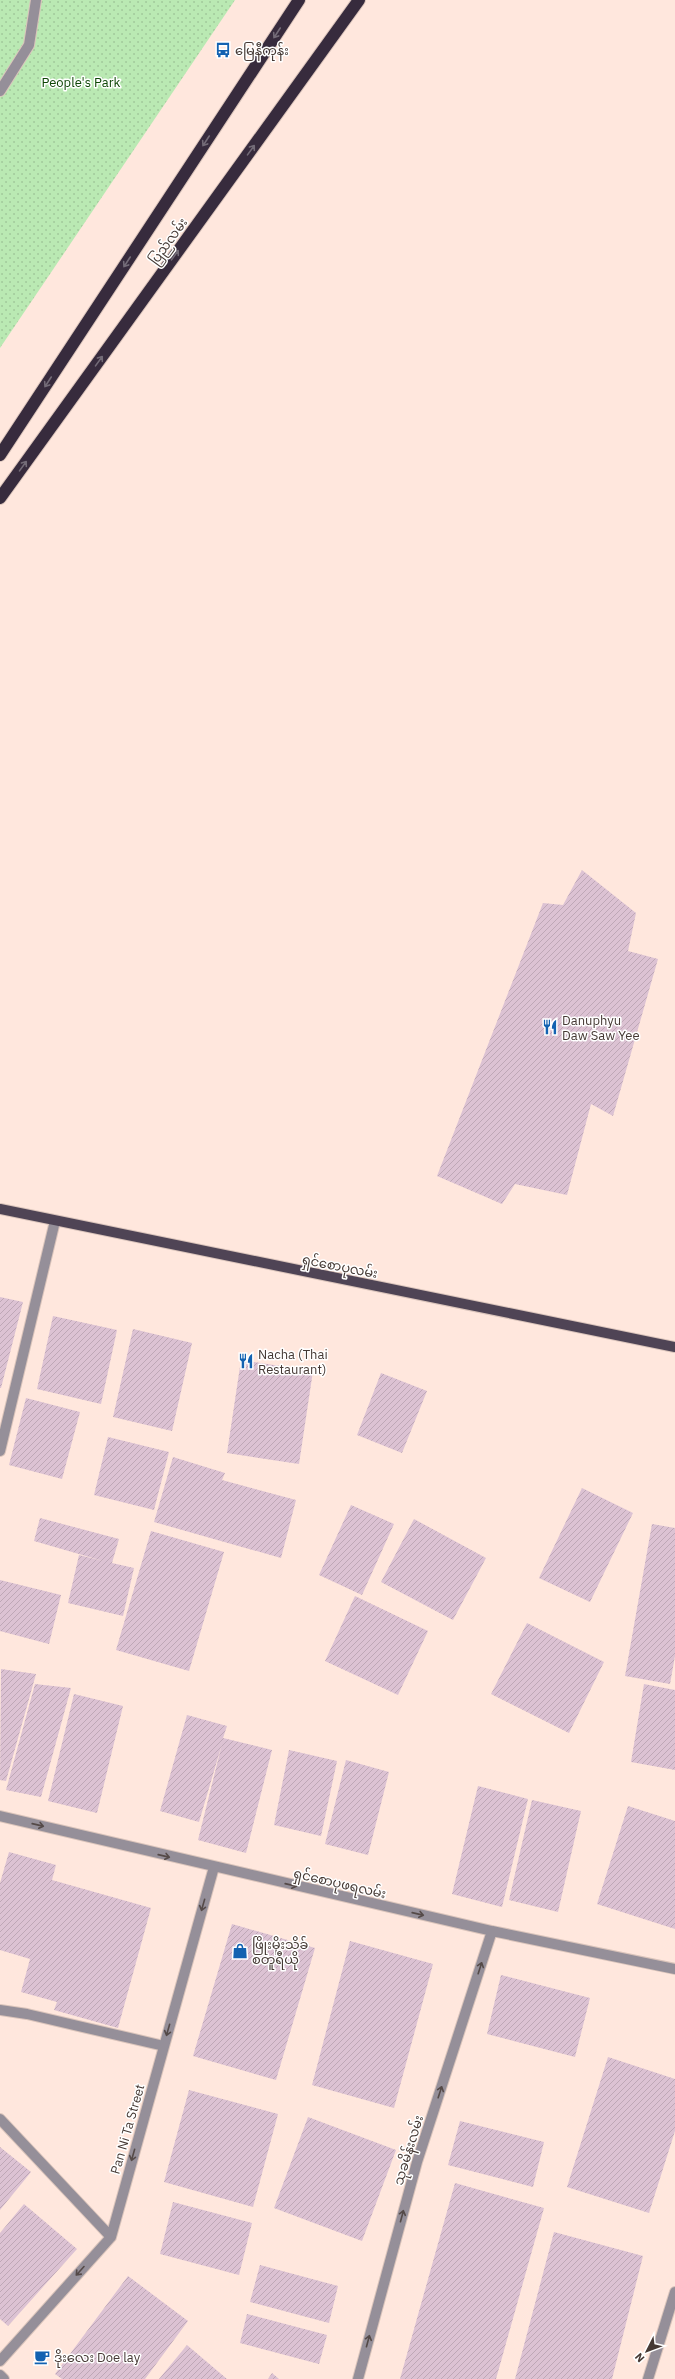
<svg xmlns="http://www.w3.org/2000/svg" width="675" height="2379" font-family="'IBM Plex Sans','Noto Sans Myanmar',sans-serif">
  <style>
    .grass { fill: url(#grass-dots) }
    .building { fill: url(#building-hatch) }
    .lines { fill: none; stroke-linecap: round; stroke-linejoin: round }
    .minor-casing { stroke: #dac4bb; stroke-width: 12 }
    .major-casing { stroke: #dac4bb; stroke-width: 12 }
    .highway-casing { stroke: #dac4bb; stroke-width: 14 }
    .minor { stroke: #958f99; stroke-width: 10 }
    .major { stroke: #4f4455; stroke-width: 10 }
    .highway { stroke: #372b3d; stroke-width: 12 }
    .oneway { stroke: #736b77 }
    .oneway2 { stroke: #554a48 }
    .labels { text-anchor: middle; stroke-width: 3; stroke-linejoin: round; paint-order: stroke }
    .poi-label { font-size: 13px; fill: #453934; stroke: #fff; text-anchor: start }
    .park-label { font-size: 13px; fill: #0d4605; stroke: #fff }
    .street-label { font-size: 13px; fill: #453934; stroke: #fff }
  </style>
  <defs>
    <pattern id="grass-dots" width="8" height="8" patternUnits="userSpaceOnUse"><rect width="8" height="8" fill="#bae9b3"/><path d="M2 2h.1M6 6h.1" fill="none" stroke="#a1c99b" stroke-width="1.8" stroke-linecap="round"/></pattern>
    <pattern id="building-hatch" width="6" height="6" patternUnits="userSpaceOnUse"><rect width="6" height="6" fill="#dcc2d3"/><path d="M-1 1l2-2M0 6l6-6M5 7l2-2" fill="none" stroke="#bea7b6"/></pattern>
  </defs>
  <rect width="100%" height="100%" fill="#ffe7dd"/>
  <!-- grass -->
  <path class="grass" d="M0,0H235L0,348Z"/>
  <!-- building -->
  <path class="building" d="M582,870L636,913L628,951L658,959L613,1116L591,1104L567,1195L515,1184L502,1204L437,1176L543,903L563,905Z
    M0,1297L23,1302L1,1388H0Z
    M53,1316L117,1330L101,1404L37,1389Z
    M133,1329L192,1343L172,1431L113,1417Z
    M241,1360L313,1371L299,1464L227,1453Z
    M381,1373L427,1391L402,1453L357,1435Z
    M26,1398L80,1412L62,1479L9,1465Z
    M108,1437L169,1452L154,1510L94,1495Z
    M173,1457L225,1473L222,1480L296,1500L281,1558L154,1522Z
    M582,1488L633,1513L590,1602L539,1578Z
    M351,1505L394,1524L362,1595L319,1575Z
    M40,1518L119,1539L112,1563L134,1568L123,1616L68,1603L79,1555L103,1561L34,1541Z
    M414,1519L486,1558L453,1620L381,1582Z
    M652,1524L675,1528V1656L670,1684L625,1676Z
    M151,1531L224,1552L189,1671L116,1650Z
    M0,1580L61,1595L49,1644L0,1631Z
    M355,1596L428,1631L398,1695L325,1661Z
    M527,1623L604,1662L569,1733L491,1694Z
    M1,1669L36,1674L6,1781L0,1780Z
    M35,1684L71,1688L41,1797L6,1790Z
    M644,1684L675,1690V1770L631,1762Z
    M74,1694L123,1706L97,1813L48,1801Z
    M187,1715L227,1726L223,1738L272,1750L246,1853L198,1840L222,1744L199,1822L160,1811Z
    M289,1750L337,1761L321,1836L274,1825Z
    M346,1760L389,1772L368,1855L325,1844Z
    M478,1786L528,1799L502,1907L452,1894Z
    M532,1800L581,1811L558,1912L509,1900Z
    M628,1806L675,1821V1929L597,1904Z
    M9,1852L56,1865L52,1880L151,1908L118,2028L54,2010L57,2002L21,1992L30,1959L0,1950V1883Z
    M232,1924L315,1948L276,2080L193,2056Z
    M350,1941L433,1964L394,2108L312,2085Z
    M501,1975L590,1998L575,2057L487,2034Z
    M608,2057L675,2079V2131L649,2213L567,2187Z
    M189,2090L278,2114L253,2207L164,2182Z
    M308,2117L396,2150L362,2241L274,2208Z
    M460,2121L544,2142L533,2187L448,2165Z
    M0,2147L31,2172L0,2210Z
    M455,2183L544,2208L496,2379H400Z
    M173,2202L252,2223L239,2275L160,2254Z
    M24,2204L77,2249L8,2326L0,2319V2233Z
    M554,2232L643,2256L612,2379H515Z
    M260,2265L338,2286L329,2323L250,2302Z
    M128,2276L188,2321L145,2379H62L55,2374Z
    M247,2314L327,2335L319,2364L240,2343Z
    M187,2345L227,2379H159Z
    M272,2373L279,2379H268Z"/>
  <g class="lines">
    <defs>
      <path id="minor" d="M0,91L29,45L36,0
        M0,1451L55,1221
        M0,1816L492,1931L675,1969
        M0,2010L27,2014L164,2046
        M0,2119L111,2237
        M0,2361L111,2237L214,1867
        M0,2375L4,2379
        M358,2379L417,2162L492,1931
        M648,2379L675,2292"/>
      <path id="major" d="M0,1209L675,1347"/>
      <path id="highway" d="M0,455L299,0
        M0,498L359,0"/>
    </defs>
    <!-- minor casing -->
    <use href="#minor" class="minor-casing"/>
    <!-- major casing -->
    <use href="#major" class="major-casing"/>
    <!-- highway casing -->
    <use href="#highway" class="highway-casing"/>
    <!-- minor -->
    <use href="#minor" class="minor"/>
    <!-- major -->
    <use href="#major" class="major"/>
    <!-- highway -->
    <use href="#highway" class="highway"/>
  </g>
  <!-- one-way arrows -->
  <defs><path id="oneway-shaft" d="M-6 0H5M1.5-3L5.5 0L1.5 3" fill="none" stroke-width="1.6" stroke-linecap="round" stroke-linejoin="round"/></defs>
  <g class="oneway">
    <use href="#oneway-shaft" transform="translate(277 33) rotate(123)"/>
    <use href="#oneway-shaft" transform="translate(206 141) rotate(123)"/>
    <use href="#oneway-shaft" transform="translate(251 150) rotate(-54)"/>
    <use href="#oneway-shaft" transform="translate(175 255) rotate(-54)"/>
    <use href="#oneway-shaft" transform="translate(127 262) rotate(123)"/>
    <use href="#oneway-shaft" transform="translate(99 361) rotate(-54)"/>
    <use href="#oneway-shaft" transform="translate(48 382) rotate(123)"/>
    <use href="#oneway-shaft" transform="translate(23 466) rotate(-54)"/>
  </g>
  <g class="oneway2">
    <use href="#oneway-shaft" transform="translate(38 1825) rotate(13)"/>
    <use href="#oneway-shaft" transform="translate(164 1856) rotate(13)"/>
    <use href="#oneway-shaft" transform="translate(291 1885) rotate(13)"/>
    <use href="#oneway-shaft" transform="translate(203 1905) rotate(106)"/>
    <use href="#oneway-shaft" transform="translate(418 1914) rotate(13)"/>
    <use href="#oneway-shaft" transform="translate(480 1968) rotate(-72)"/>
    <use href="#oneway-shaft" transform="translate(168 2030) rotate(106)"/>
    <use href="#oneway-shaft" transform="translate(440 2092) rotate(-72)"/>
    <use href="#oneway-shaft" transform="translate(133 2155) rotate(106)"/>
    <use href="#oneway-shaft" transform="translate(402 2216) rotate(-75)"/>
    <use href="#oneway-shaft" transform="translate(80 2271) rotate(132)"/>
    <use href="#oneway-shaft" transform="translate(368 2341) rotate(-75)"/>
  </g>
  <!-- icons -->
  <defs>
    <symbol id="bus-bare" viewBox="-9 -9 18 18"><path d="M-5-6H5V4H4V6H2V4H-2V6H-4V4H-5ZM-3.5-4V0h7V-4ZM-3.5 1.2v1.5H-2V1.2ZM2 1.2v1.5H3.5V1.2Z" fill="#1362b1" stroke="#fff" stroke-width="2.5" paint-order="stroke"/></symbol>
    <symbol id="restaurant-bare" viewBox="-9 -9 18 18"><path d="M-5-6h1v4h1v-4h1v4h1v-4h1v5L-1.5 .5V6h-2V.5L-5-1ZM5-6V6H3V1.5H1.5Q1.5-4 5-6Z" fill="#1362b1" stroke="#fff" stroke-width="2.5" paint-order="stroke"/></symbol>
    <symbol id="shop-bare" viewBox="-9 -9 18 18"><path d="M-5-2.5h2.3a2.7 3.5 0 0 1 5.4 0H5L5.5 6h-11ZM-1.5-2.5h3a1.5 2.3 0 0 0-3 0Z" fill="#1362b1" stroke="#fff" stroke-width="2.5" paint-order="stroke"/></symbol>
    <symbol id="cafe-bare" viewBox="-9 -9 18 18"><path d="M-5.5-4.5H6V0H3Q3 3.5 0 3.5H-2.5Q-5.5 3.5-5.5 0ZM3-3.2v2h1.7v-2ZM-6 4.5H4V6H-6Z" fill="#1362b1" stroke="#fff" stroke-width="2.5" paint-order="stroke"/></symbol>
  </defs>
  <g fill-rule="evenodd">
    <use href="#bus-bare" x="212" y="39" width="22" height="22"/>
    <use href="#restaurant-bare" x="539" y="1016" width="22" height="22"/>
    <use href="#restaurant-bare" x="235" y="1350" width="22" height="22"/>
    <use href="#shop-bare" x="229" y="1940" width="22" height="22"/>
    <use href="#cafe-bare" x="31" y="2346" width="22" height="22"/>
  </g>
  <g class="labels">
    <!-- poi labels -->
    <g class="poi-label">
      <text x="235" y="55">မြေနီကုန်း</text>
      <text x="562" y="1025">Danuphyu<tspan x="562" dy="15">Daw Saw Yee</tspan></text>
      <text x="258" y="1359">Nacha (Thai<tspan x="258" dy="15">Restaurant)</tspan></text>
      <text x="252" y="1949">ဖြိုးမိုးသိခ်<tspan x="252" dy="15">စတူရီယို</tspan></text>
      <text x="54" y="2362">ဒိုးလေး Doe lay</text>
    </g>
    <!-- park labels -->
    <g class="park-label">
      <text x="81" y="87">People's Park</text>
    </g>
    <!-- street labels -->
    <g class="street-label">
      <text transform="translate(168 241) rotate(-54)" y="5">ပြည်လမ်း</text>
      <text transform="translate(340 1266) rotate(11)" y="5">ရှင်စောပုလမ်း</text>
      <text transform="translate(340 1883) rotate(13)" y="5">ရှင်စောပုဖရလမ်း</text>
      <text transform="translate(127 2129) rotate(-74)" y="5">Pan Ni Ta Street</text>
      <text transform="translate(408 2150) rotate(-73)" y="5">သုခမိန်းလမ်း</text>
    </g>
  </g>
  <!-- north arrow -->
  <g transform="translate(647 2351) rotate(228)" stroke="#ffffff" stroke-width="3" paint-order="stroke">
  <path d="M0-3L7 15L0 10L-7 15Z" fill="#453934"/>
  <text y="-6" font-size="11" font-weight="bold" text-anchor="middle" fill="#453934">N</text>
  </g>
</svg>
